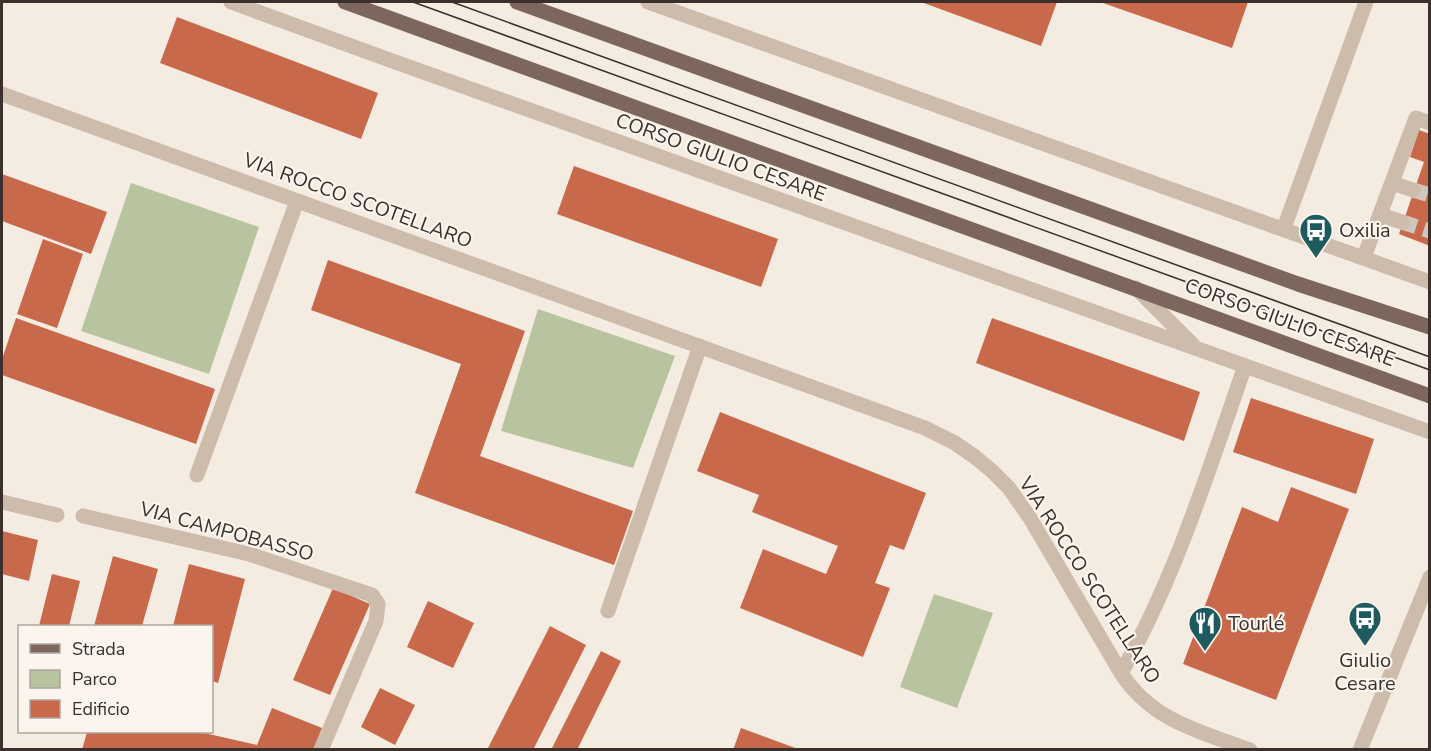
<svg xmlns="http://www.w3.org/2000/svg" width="1431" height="751" font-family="'Nunito Sans',sans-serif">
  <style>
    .green { fill: #b8c4a0 }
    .building { fill: #c8694b }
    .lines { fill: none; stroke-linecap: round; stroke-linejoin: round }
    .minor-tunnel { stroke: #cfc6bd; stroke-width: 15; stroke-dasharray: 15 8; stroke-linecap: butt }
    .minor { stroke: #cdbbac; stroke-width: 15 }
    .major { stroke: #7d675c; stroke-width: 15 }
    .tram { stroke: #3b302b; stroke-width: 1.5 }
    .labels { text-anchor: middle; stroke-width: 4.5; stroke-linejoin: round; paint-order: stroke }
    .street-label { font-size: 20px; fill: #3b302b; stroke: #fbf5ee }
    .poi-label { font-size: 20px; fill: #3b302b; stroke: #fbf5ee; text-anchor: start }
  </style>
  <rect width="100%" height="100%" fill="#f4ebe1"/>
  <!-- green -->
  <path class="green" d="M131,183L259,227L209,374L81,331Z
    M538,309L675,356L633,468L501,431Z
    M934,594L993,613L957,708L900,687Z"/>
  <!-- building -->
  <path class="building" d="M921,2H1057L1041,46Z
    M1100,2H1248L1232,48Z
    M177,17L378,93L361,139L160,63Z
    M1419,130L1430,134V246L1399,234L1424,162L1410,157Z
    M574,166L778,239L761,287L557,214Z
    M2,174L107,212L91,254L2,221Z
    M43,239L83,254L57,328L17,314Z
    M328,260L525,331L480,456L633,511L614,565L415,493L461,364L311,310Z
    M16,318L215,389L196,444L2,375V359Z
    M992,318L1200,392L1184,441L976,363Z
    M1251,398L1374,439L1356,494L1233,452Z
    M720,412L926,493L904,550L890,545L875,583L890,588L863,657L740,608L763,549L826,574L838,546L752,512L759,495L697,471Z
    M1291,487L1349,509L1276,700L1183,664L1242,507L1278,522Z
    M2,531L38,540L29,581L2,574Z
    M113,556L158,569L142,626H94Z
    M189,564L245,579L218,683L212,681V626H173Z
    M52,574L80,581L69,626H39Z
    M333,588L370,604L330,695L293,680Z
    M428,601L474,623L453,668L407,647Z
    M550,626L586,645L533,750H487Z
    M601,651L621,661L577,750H551Z
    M380,688L415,705L395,745L361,727Z
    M272,708L322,728L313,750H82L87,732H200L257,745Z
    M741,728L798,749V750H733Z"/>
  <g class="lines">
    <!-- minor-tunnel -->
    <path class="minor-tunnel" d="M1413,190L1430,195
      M1402,222L1430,231"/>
    <!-- minor -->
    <path class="minor" d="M231,2L398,63L1430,432
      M648,2L1430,282
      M2,94L925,428L955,443L975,457L992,471L1009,488L1030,518L1121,673C1152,721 1199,731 1250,750
      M1392,183L1413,190
      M1380,215L1402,222
      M1284,228L1366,2
      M1364,257L1416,118L1430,123
      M1136,288L1193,345
      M197,475L297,201
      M2,502L57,515
      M83,516L249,554L372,595L378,604L376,621L321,750
      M608,611L700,346
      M1121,673C1176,577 1208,471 1245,366
      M1360,750L1430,577"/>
    <!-- major -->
    <path class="major" d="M345,2L1430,396
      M517,2L1298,284L1430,327"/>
    <!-- tram -->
    <path class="tram" d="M413,2L1430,370
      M452,2L1430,357"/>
  </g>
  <!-- icons -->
  <defs>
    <symbol id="bus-pin" viewBox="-11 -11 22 30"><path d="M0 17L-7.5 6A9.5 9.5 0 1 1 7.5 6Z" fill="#1f5a5e" stroke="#fbf5ee"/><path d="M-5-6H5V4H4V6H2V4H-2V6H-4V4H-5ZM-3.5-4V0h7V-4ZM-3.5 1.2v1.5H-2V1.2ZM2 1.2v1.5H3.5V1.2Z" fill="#fff"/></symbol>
    <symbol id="restaurant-pin" viewBox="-11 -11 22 30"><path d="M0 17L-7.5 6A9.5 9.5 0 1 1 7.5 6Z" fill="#1f5a5e" stroke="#fbf5ee"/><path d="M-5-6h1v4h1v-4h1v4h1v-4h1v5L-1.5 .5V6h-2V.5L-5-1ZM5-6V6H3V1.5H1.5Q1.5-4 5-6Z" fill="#fff"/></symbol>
  </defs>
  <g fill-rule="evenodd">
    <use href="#bus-pin" x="1297" y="211" width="38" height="52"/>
    <use href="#bus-pin" x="1346" y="599" width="38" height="52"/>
    <use href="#restaurant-pin" x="1186" y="604" width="38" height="52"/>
  </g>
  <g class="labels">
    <!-- street labels -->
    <g class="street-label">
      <text transform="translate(721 157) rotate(20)" y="7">CORSO GIULIO CESARE</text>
      <text transform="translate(358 200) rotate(20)" y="7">VIA ROCCO SCOTELLARO</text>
      <text transform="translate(1290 322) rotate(20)" y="7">CORSO GIULIO CESARE</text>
      <text transform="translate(227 531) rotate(15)" y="7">VIA CAMPOBASSO</text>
      <text transform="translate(1090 580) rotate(57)" y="7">VIA ROCCO SCOTELLARO</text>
    </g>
    <!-- poi labels -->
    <g class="poi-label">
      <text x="1339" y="237">Oxilia</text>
      <text x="1228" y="630">Tourlé</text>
      <text x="1365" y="667" text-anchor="middle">Giulio<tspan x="1365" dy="23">Cesare</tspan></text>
    </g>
  </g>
  <!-- border -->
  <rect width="1431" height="751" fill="none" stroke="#3b302b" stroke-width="6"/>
  <!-- legend -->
  <rect x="18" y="625" width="195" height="108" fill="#fbf5ee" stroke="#aea6a0" stroke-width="1.5"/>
  <rect x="30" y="644" width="30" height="9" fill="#7d675c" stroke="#aea6a0" stroke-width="1.5"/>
  <text x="72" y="655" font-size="18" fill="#3b302b">Strada</text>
  <rect x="30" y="670" width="30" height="18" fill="#b8c4a0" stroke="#aea6a0" stroke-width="1.5"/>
  <text x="72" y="685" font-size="18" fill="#3b302b">Parco</text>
  <rect x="30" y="700" width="30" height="18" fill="#c8694b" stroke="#aea6a0" stroke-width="1.5"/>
  <text x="72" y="715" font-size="18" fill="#3b302b">Edificio</text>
</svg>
